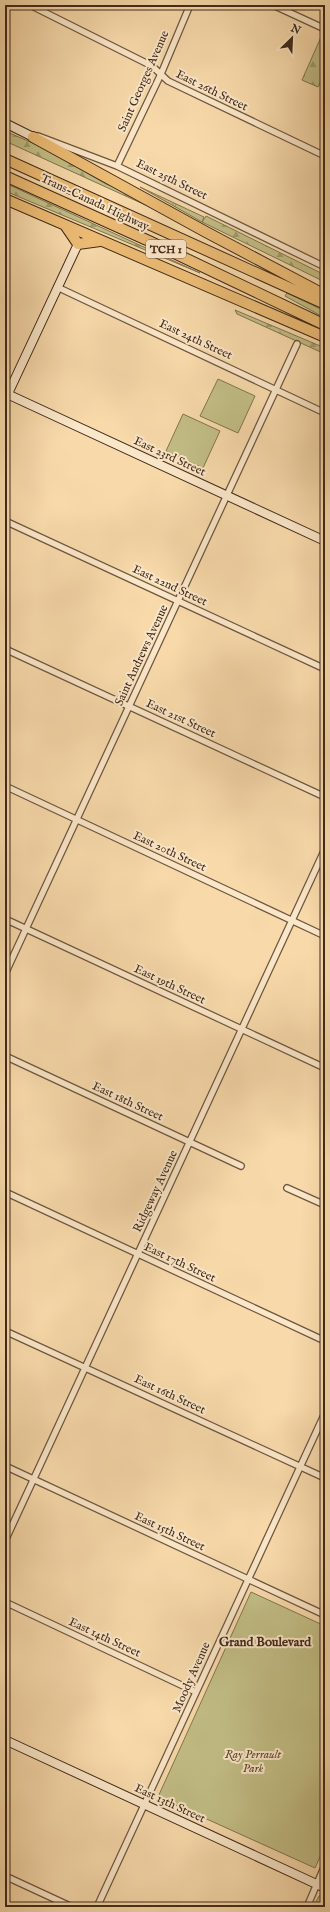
<svg xmlns="http://www.w3.org/2000/svg" width="330" height="1912" font-family="'IM FELL English',serif">
  <style>
    .grass { fill: url(#grass-tufts); stroke: #817450 }
    .forest { fill: url(#forest-firs); stroke: #817450 }
    .green { fill: #c2be85; stroke: #817450 }
    .lines { fill: none; stroke-linecap: round; stroke-linejoin: round }
    .street-casing { stroke: #6e563f; stroke-width: 8 }
    .secondary-casing { stroke: #402a1b; stroke-width: 10 }
    .highway-casing { stroke: #402a1b; stroke-width: 12 }
    .street { stroke: #fae6c8; stroke-width: 5.5 }
    .secondary { stroke: #fae6c8; stroke-width: 8 }
    .highway { stroke: #ecbc75; stroke-width: 10 }
    .labels { text-anchor: middle; stroke-width: 4; stroke-linejoin: round; paint-order: stroke }
    .shield { fill: #fae6c8; stroke: #78624f; stroke-width: 1 }
    .shield-label { font-size: 11px; font-weight: bold; fill: #402a1b }
    .street-label { font-size: 12px; fill: #402a1b; stroke: #fae6c8 }
    .park-label { font-size: 12px; font-style: italic; fill: #5a4830; stroke: #fae6c8 }
    .neighbourhood-label { font-size: 13px; font-weight: bold; fill: #402a1b; stroke: #fae6c8 }
  </style>
  <defs>
    <pattern id="grass-tufts" width="24" height="20" patternUnits="userSpaceOnUse"><rect width="24" height="20" fill="#c2be85"/><path d="M3 7l-1-3M5 7V3M7 7l1-3M15 17l-1-3M17 17v-4M19 17l1-3" fill="none" stroke="#9f9b6c"/></pattern>
    <pattern id="forest-firs" width="22" height="20" patternUnits="userSpaceOnUse"><rect width="22" height="20" fill="#c2be85"/><path d="M5 1l3.5 6h-7zM16 11l3.5 6h-7z" fill="#9f9b6c"/></pattern>
  </defs>
  <rect width="100%" height="100%" fill="#f7d9aa"/>
  <filter id="stains"><feTurbulence type="fractalNoise" baseFrequency=".005" numOctaves="4"/><feColorMatrix values="0 0 0 0 .2 0 0 0 0 .09 0 0 0 0 .02 0 0 0 .5 -.17"/></filter>
  <radialGradient id="worn" r=".72"><stop offset=".6" stop-color="#630" stop-opacity="0"/><stop offset="1" stop-color="#630" stop-opacity=".3"/></radialGradient>
  <!-- grass -->
  <path class="grass" d="M140,187L204,217L202,222Z
    M287,293L325,311V318L285,296Z"/>
  <!-- forest -->
  <path class="forest" d="M321,37L325,39V73L318,87L302,80Z
    M5,131L44,148L106,184L128,191L198,229L5,141Z
    M5,183L200,273L5,191Z
    M206,216L325,275V282L202,222Z
    M235,310L325,348V354L237,314Z"/>
  <!-- green -->
  <path class="green" d="M218,379L255,396L238,433L200,416Z
    M183,414L220,431L203,468L166,451Z
    M251,1592L325,1626V1846L315,1868L158,1797Z
    M323,1894L325,1895V1907H313L319,1896Z"/>
  <g class="lines">
    <defs>
      <path id="street" d="M30,5L152,66L168,81L325,156
        M273,5L325,29
        M38,136L117,166L325,267
        M117,166L161,74L190,5
        M57,287L325,413
        M5,521L325,669
        M5,649L325,797
        M5,786L325,936
        M5,919L325,1068
        M5,974L297,344
        M5,1056L241,1166
        M287,1188L325,1205
        M5,1192L325,1341
        M5,1331L325,1478
        M5,1466L325,1615
        M5,1541L325,849
        M5,1602L196,1692
        M5,1876L72,1907
        M97,1907L325,1413
        M307,1907L325,1865"/>
      <path id="secondary" d="M5,123L33,137
        M5,393L325,541
        M5,400L78,244
        M5,1740L325,1888"/>
      <path id="highway" d="M33,137L206,232L325,295
        M5,159L325,304
        M5,176L149,241L325,325
        M5,199L325,337
        M65,225L78,244L100,241"/>
    </defs>
    <!-- street casing -->
    <use href="#street" class="street-casing"/>
    <!-- secondary casing -->
    <use href="#secondary" class="secondary-casing"/>
    <!-- highway casing -->
    <use href="#highway" class="highway-casing"/>
    <!-- street -->
    <use href="#street" class="street"/>
    <!-- secondary -->
    <use href="#secondary" class="secondary"/>
    <!-- highway -->
    <use href="#highway" class="highway"/>
  </g>
  <g class="labels">
    <!-- shield labels -->
    <rect class="shield" x="146" y="240" width="40" height="18" rx="3"/>
    <g class="shield-label">
      <text x="166" y="253">TCH 1</text>
    </g>
    <!-- street labels -->
    <g class="street-label">
      <text transform="translate(143 81) rotate(-66)" y="4">Saint Georges Avenue</text>
      <text transform="translate(212 90) rotate(26)" y="4">East 26th Street</text>
      <text transform="translate(172 179) rotate(26)" y="4">East 25th Street</text>
      <text transform="translate(95 202) rotate(25)" y="4">Trans-Canada Highway</text>
      <text transform="translate(196 339) rotate(25)" y="4">East 24th Street</text>
      <text transform="translate(170 456) rotate(25)" y="4">East 23rd Street</text>
      <text transform="translate(170 585) rotate(25)" y="4">East 22nd Street</text>
      <text transform="translate(141 655) rotate(-65)" y="4">Saint Andrews Avenue</text>
      <text transform="translate(181 718) rotate(25)" y="4">East 21st Street</text>
      <text transform="translate(170 851) rotate(25)" y="4">East 20th Street</text>
      <text transform="translate(170 984) rotate(25)" y="4">East 19th Street</text>
      <text transform="translate(128 1101) rotate(25)" y="4">East 18th Street</text>
      <text transform="translate(155 1191) rotate(-65)" y="4">Ridgeway Avenue</text>
      <text transform="translate(180 1262) rotate(25)" y="4">East 17th Street</text>
      <text transform="translate(170 1394) rotate(25)" y="4">East 16th Street</text>
      <text transform="translate(170 1531) rotate(25)" y="4">East 15th Street</text>
      <text transform="translate(105 1637) rotate(25)" y="4">East 14th Street</text>
      <text transform="translate(191 1677) rotate(-66)" y="4">Moody Avenue</text>
      <text transform="translate(170 1803) rotate(25)" y="4">East 13th Street</text>
    </g>
    <!-- park labels -->
    <g class="park-label">
      <text x="253" y="1758">Ray Perrault<tspan x="253" dy="14">Park</tspan></text>
    </g>
    <!-- neighbourhood labels -->
    <g class="neighbourhood-label">
      <text x="265" y="1646">Grand Boulevard</text>
    </g>
  </g>
  <!-- margin -->
  <rect width="330" height="1912" fill="none" stroke="#f7d9aa" stroke-width="20"/>
  <rect x="6" y="6" width="318" height="1900" fill="none" stroke="#402a1b" stroke-width="2"/>
  <rect x="10" y="10" width="310" height="1892" fill="none" stroke="#402a1b"/>
  <!-- north arrow -->
  <g transform="translate(292 38) rotate(24)" stroke="#fae6c8" stroke-width="3" paint-order="stroke">
  <path d="M0-3L7 15L0 10L-7 15Z" fill="#402a1b"/>
  <text y="-6" font-size="11" font-weight="bold" text-anchor="middle" fill="#402a1b">N</text>
  </g>
  <rect width="100%" height="100%" filter="url(#stains)"/>
  <rect width="100%" height="100%" fill="url(#worn)"/>
</svg>
